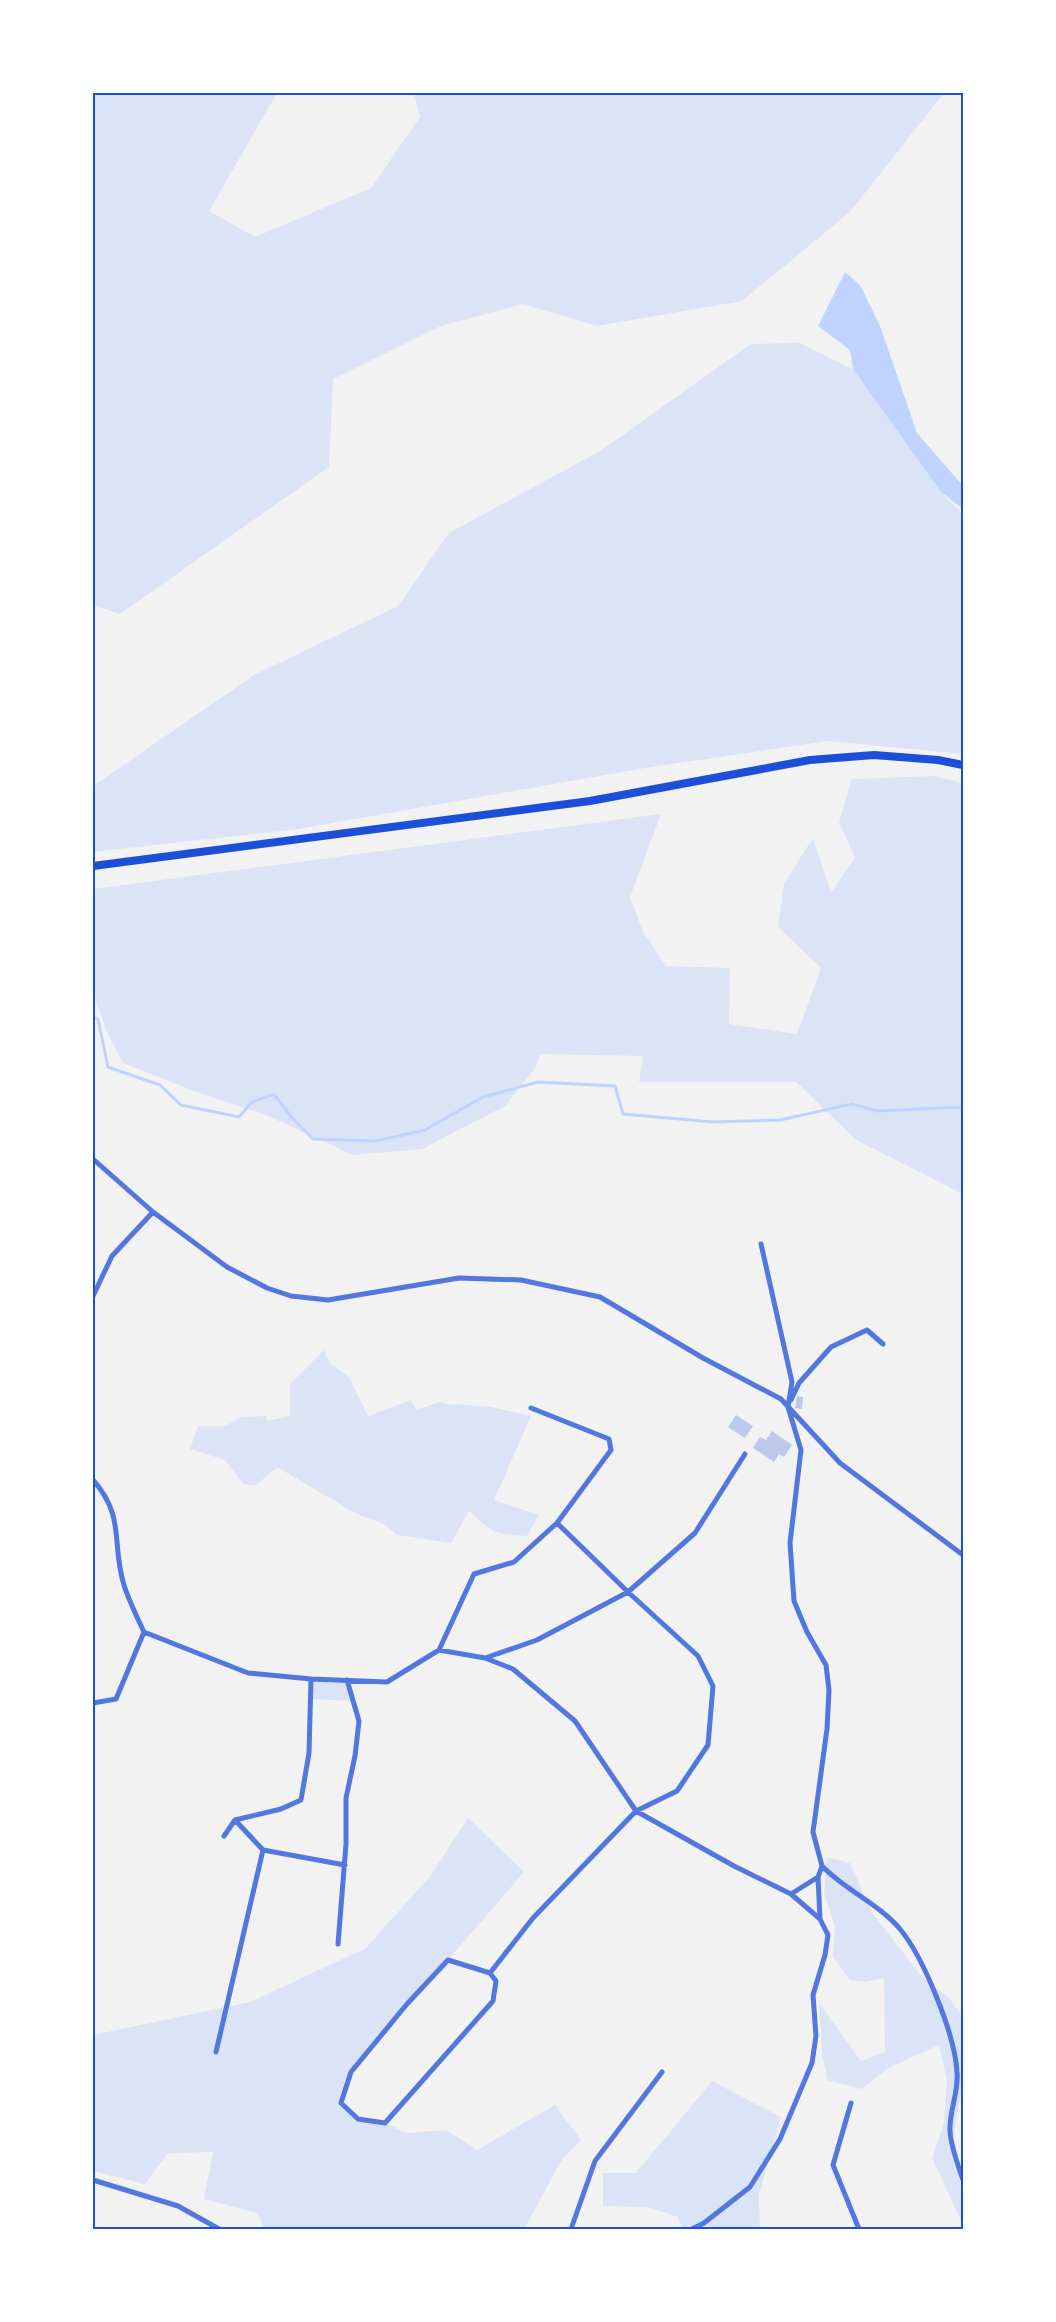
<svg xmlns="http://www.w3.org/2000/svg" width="1056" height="2322" font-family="'DM Sans',sans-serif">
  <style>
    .green { fill: #dbe4f7 }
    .water { fill: #bfd3fe }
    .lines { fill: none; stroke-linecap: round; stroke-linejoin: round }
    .stream { stroke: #bfd3fe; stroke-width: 3 }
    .building { fill: #bdc9ec }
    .minor { stroke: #5277de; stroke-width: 5 }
    .secondary { stroke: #1d4ed8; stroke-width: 8 }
    .neatline { fill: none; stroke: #1d4ed8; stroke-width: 2 }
  </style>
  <rect width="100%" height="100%" fill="#f2f2f2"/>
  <!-- green -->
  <path class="green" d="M93,93H277L209,211L255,237L371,188L420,117L414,93H944L850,212L742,301L597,326L523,304L441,326L333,379L329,467L120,614L93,605Z
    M799,343L853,369L941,492L963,515V754L828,741L651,767L298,829L93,852V786L254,675L398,606L449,533L600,451L751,344Z
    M933,776L963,783V1194L856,1140L796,1082H639L643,1056L540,1054L536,1067L505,1106L422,1149L353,1155L266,1115L194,1091L123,1063L108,1035L93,992V889L661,814L630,897L643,932L666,966L730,968L729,1024L797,1034L821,968L778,927L784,883L813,838L831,892L855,858L839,822L852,779Z
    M324,1350L330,1363L349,1377L368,1416L411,1400L416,1410L440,1402L450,1405L455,1404L491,1407L531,1416L494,1500L539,1515L527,1536C497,1535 490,1532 469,1511L451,1543L397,1535L384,1524L357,1514L277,1467L255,1486L243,1484L225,1460L190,1449L198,1426H225L242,1417L266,1416L267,1421L290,1416V1384Z
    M311,1679L347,1680L355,1701L310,1699Z
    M468,1818L524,1872L351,2072L341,2103L358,2119L385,2123L407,2133L446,2130L477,2150L555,2105L581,2140L563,2158L524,2229H265L257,2213L204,2199L213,2152L168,2153L145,2184L93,2171V2035L250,2002L366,1948L431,1875Z
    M827,1857L850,1863L873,1914L922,1977L949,1998L963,2018V2083L951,2149L963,2193V2225L932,2158L944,2123L947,2081L939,2045L888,2068L862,2089L827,2080L822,2053L819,2003L861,2061L885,2052L884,1978L865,1982L850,1980L833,1957L835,1927L824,1892Z
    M712,2081L781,2117L759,2195L760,2229H682L678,2217L647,2207L603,2206V2173H636Z"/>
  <!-- water -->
  <path class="water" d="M845,272L860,285L880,326L917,433L963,486V509L941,492L853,369L850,350L818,326Z"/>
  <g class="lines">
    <!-- stream -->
    <path class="stream" d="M93,1018L98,1019L108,1067L160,1085L181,1105L239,1117L252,1102L274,1094L292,1118L313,1139L375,1141L425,1130L483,1097L538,1082L615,1086L623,1114L713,1122L780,1120L852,1104L877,1111L963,1107"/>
  </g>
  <!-- building -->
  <path class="building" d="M797,1396L803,1397L802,1409L795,1408Z
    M736,1415L753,1426L745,1438L728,1427Z
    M772,1431L792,1445L784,1457L779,1454L774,1462L753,1448L760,1437L766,1440Z"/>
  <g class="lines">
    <!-- minor -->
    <path class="minor" d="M93,1159L153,1212L227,1267L267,1288L291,1296L328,1300L459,1278L521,1280L600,1297L703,1358L781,1399L840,1463L963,1555
      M761,1244L792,1382L788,1407L801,1450L790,1543L794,1601L807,1632L826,1665L829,1690L827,1729L813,1832L822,1866L818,1877L791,1894
      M93,1296L112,1256L153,1212
      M791,1400L799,1383L831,1347L867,1330L883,1344
      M93,1480C126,1517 111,1544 124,1585C129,1601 137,1617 144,1632L248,1673L311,1679L387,1682L439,1650L485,1658L513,1669L575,1721L636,1811L734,1866L791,1894L820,1919
      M439,1650L474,1574L514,1562L557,1523L611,1450L609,1439L531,1408
      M485,1658L537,1640L628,1592L695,1533L745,1454
      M93,1703L116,1699L144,1632
      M224,1836L235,1820L281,1809L301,1800L309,1753L311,1679
      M263,1850L345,1865
      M822,1866C845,1890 879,1904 900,1929C924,1958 955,2035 957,2072C959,2092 949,2111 950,2131C951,2147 958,2165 963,2180
      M338,1944L346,1844V1798L355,1756L359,1721L347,1680
      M490,1973L496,1981L493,2001L385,2123L358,2119L341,2103L351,2072L407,2004L448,1960L490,1973L533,1918L636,1811L677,1791L708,1745L713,1686L698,1656L628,1592L557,1523
      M216,2052L263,1850L235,1820
      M851,2103L833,2165L859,2229
      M93,2180L178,2206L219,2229
      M571,2229L595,2161L662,2072
      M692,2229L704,2223L750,2187L780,2139L812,2063L816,2036L813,1995L825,1955L828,1935L820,1919L818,1877"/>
    <!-- secondary -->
    <path class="secondary" d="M93,866L590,801L810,760L874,755L938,760L963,765"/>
  </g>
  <!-- border -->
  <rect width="1056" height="2322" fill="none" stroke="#ffffff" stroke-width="189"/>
  <rect x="94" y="94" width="868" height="2134" class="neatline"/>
</svg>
